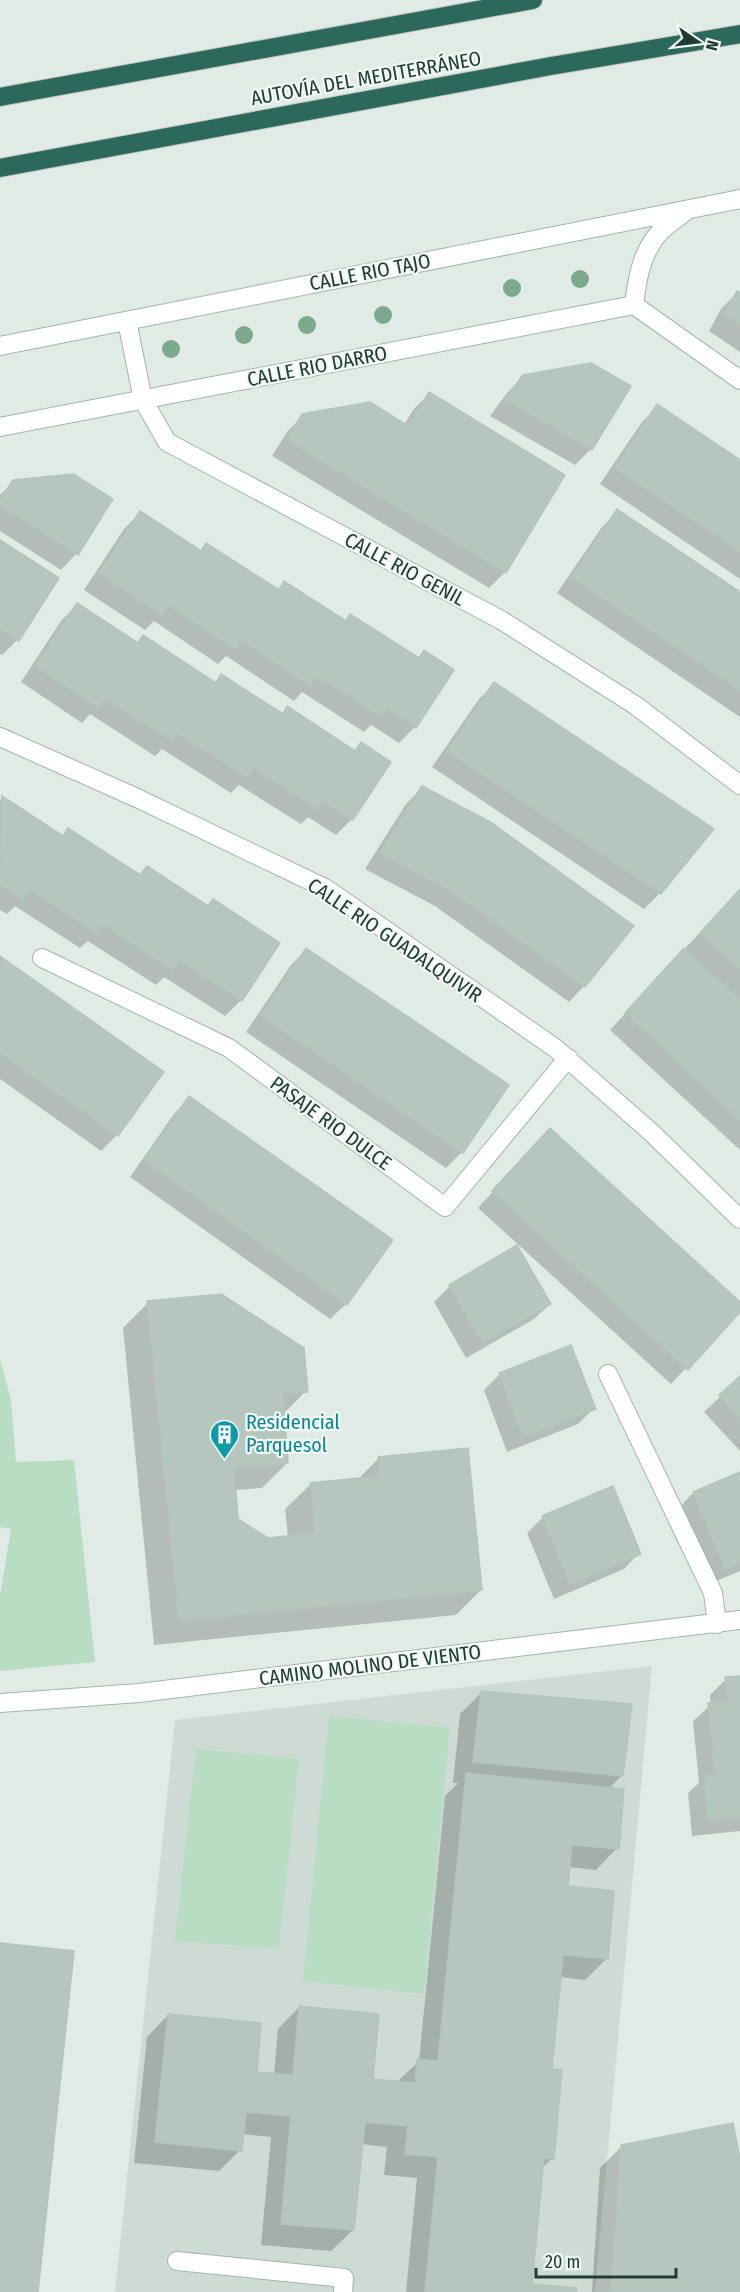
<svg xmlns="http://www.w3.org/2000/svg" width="740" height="2292" font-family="'Fira Sans Condensed',sans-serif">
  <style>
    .built { fill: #cedbd5 }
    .green { fill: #b8ddc2 }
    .shadow { fill: #0003 }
    .building { fill: #b5c6bf; stroke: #b2c5bd; stroke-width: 1.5 }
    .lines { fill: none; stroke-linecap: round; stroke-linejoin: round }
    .minor-casing { stroke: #a3b3ad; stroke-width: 20 }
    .highway-casing { stroke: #c1c8c6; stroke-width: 20 }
    .minor { stroke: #fff; stroke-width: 18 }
    .highway { stroke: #2c685c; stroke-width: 18 }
    .tree { fill: #7ca98e }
    .labels { text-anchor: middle; stroke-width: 4.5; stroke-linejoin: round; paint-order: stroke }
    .street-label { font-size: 20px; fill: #203b34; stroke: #f0f8f4 }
    .culture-label { font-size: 20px; fill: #0d838f; stroke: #f0f8f4; text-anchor: start }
  </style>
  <rect width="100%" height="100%" fill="#e0ebe6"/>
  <!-- built -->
  <path class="built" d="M652,1666L595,2292H115L175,1720Z"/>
  <!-- green -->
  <path class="green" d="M0,1359L11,1400L16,1462L74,1460L95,1662L0,1671V1594L11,1529L0,1527Z
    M329,1716L450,1728L424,1994L303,1981Z
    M196,1749L299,1759L279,1949L175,1941Z"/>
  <!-- shadow -->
  <path class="shadow" d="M737,293L740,295V352L709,331L721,309Z
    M524,376L591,449L575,465L490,416L507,393Z
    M429,394L505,572L489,588L272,456L287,432L303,416L404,425L413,410Z
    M658,406L740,462V579L600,484L642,422Z
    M14,481L111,500L76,554L61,570L0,531V495Z
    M618,511L740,594V717L557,593L602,527Z
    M140,513L199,552L207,545L277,590L284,583L344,622L351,616L417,659L424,652L415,727L399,743L371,725L364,732L302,692L294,701L226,656L218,664L154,621L145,630L84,590L124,529Z
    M0,542L17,640L2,655L0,654Z
    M77,605L137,644L143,637L214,683L221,675L281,715L287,708L353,752L361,744L352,819L336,835L308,817L301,824L239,785L231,793L162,749L155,756L90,714L82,723L21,682L61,621Z
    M495,684L660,893L644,909L432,767L479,699Z
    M422,788L584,986L569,1002L435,906L365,869L406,804Z
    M2,798L61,837L68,830L139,876L147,868L207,907L213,901L278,943L241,1000L225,1016L164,977L156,985L88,941L80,948L15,906L7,914L0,910V800Z
    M740,889V1150L610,1030Z
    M307,949L462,1152L446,1168L246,1032L291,965Z
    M0,957L162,1072L117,1135L101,1151L0,1079Z
    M189,1098L346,1304L330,1319L130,1177L174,1114Z
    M534,1146L740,1303V1310L671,1384L478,1208Z
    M450,1286L550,1304L534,1319L466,1358L434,1302Z
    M148,1303L306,1391L283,1414L287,1463L262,1488L234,1490L236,1520L268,1539L288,1537L285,1509L311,1484L358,1479L379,1458L481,1590L456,1615L154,1645L123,1328Z
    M500,1374L594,1408L578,1424L507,1452L484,1390Z
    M740,1378V1451L704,1412Z
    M740,1474V1571L709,1584L678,1509L693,1493Z
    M543,1517L639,1553L624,1569L554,1599L527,1533Z
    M740,1677V1831L692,1836L688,1793L699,1783L693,1721L711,1705L710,1695L726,1679Z
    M482,1692L622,1775L609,1789L617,1848L596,1870L568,1867L566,1888L607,1958L585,1980L559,1977L550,2070L552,2158L542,2168L530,2285L575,2292H406L417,2178L384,2175L387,2147L361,2144L353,2230L331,2251L261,2245L271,2137L242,2134L240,2150L219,2171L134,2163L147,2037L168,2015L255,2073L274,2075L278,2029L299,2007L371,2080L396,2083L419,2061L445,1796L458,1783H453L460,1714Z
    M622,2146L740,2168V2292H592L600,2168Z"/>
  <!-- building -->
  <path class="building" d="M737,291L740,293V326L724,314Z
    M591,363L631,386L592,450L505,399L523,375Z
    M429,392L565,475L506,573L287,440L302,414L370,402L408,426Z
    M657,404L740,460V552L615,468Z
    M73,474L113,499L78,555L0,505V500L13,480Z
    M617,509L740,592V691L572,577Z
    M140,511L201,551L206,543L279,590L284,581L346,621L350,614L419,658L424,650L454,670L416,728L386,708L381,717L317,676L311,686L241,640L235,649L168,605L162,615L99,573Z
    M0,540L59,578L19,641L0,629Z
    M77,603L138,643L143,635L216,683L221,674L283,714L287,706L355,751L361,742L391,762L353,820L323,801L318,809L254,768L248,778L177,733L172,741L105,698L99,708L35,666Z
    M494,682L714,829L661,894L447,751Z
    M422,786L492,823L634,926L585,987L451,891L380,853Z
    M2,796L63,836L68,828L140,875L147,866L208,906L213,899L280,943L242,1001L179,960L173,970L102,924L97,933L30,890L24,900L0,884Z
    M740,889V969L700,933Z
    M306,948L509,1085L463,1153L261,1016Z
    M684,948L740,1000V1120L625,1013Z
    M0,956L164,1072L118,1136L0,1053Z
    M189,1096L393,1240L347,1305L144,1160Z
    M550,1128L740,1302V1312L688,1370L492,1191Z
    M517,1245L551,1304L482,1343L449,1285Z
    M221,1294L304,1348L308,1392L283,1393L288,1463L234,1468L238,1519L268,1538L315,1533L310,1483L380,1476L378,1457L468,1448L482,1590L179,1621L147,1301Z
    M571,1345L596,1409L523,1437L499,1373Z
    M740,1376V1418L719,1395Z
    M740,1472V1563L725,1569L693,1492Z
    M613,1486L641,1554L570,1584L542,1516Z
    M740,1676V1817L708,1821L704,1776L715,1774L708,1703L728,1702L725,1677Z
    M481,1691L632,1704L623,1776L473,1762Z
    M466,1773L624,1789L619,1849L572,1845L568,1886L614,1891L608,1959L563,1955L552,2069L562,2070L554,2159L544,2158L532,2284L577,2288L576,2292H425L438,2157L405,2154L408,2126L365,2122L354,2230L281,2224L291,2116L246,2112L242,2151L155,2142L168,2014L261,2023L257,2072L293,2075L299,2006L379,2014L373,2079L415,2083L417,2059L438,2061Z
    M0,1943L74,1951L38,2292H0Z
    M733,2123L740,2159V2292H611L621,2145Z"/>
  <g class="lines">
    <defs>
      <path id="minor" d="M687,210C678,218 666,225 658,234C641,254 637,280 634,305L740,380
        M127,321L143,400L167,442L501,620L635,705L740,785
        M0,346L740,199
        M0,427L634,305
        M0,737L137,798L325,888L555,1048L652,1133L740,1219
        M42,958L229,1048L445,1207L568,1058
        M608,1374L713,1593L717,1624
        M0,1703L139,1693L740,1620
        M177,2261L344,2278L343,2292"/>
      <path id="highway" d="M0,97L533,0
        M0,168L551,66L740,34"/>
    </defs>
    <!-- minor casing -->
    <use href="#minor" class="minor-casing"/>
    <!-- highway casing -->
    <use href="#highway" class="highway-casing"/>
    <!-- minor -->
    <use href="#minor" class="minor"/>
    <!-- highway -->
    <use href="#highway" class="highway"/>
  </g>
  <!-- trees -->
  <g class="tree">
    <circle cx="580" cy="279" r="9"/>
    <circle cx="512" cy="288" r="9"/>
    <circle cx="383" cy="315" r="9"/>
    <circle cx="307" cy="325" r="9"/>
    <circle cx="244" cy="335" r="9"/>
    <circle cx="171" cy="349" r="9"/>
  </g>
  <!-- icons -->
  <defs>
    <symbol id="building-pin" viewBox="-11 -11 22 30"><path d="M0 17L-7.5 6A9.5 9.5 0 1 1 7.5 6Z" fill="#0f9aa8" stroke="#f0f8f4"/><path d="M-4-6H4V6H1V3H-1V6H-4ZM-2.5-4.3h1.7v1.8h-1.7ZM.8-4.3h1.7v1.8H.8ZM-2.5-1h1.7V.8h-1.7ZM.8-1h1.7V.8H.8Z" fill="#fff"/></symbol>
  </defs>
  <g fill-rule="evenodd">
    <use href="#building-pin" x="208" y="1418" width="33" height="45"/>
  </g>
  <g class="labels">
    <!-- street labels -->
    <g class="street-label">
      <text transform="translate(366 78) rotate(-10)" y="7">AUTOVÍA DEL MEDITERRÁNEO</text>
      <text transform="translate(370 272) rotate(-11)" y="7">CALLE RIO TAJO</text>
      <text transform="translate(317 366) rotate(-11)" y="7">CALLE RIO DARRO</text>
      <text transform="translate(405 569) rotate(28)" y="7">CALLE RIO GENIL</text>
      <text transform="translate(395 940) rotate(34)" y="7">CALLE RIO GUADALQUIVIR</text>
      <text transform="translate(331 1123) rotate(36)" y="7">PASAJE RIO DULCE</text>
      <text transform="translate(370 1665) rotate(-7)" y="7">CAMINO MOLINO DE VIENTO</text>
    </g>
    <!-- culture labels -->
    <g class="culture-label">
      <text x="246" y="1429">Residencial<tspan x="246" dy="23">Parquesol</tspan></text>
    </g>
  </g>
  <!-- north arrow -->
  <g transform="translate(698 42) rotate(104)" stroke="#f0f8f4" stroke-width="4.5" paint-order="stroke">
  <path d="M0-4.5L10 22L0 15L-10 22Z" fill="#203b34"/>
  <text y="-9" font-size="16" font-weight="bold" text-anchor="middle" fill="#203b34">N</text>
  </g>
  <!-- scale -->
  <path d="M536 2268v9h140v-9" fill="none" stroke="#203b34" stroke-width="3"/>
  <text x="545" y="2268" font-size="18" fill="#203b34" stroke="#f0f8f4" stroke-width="4.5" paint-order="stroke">20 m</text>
</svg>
